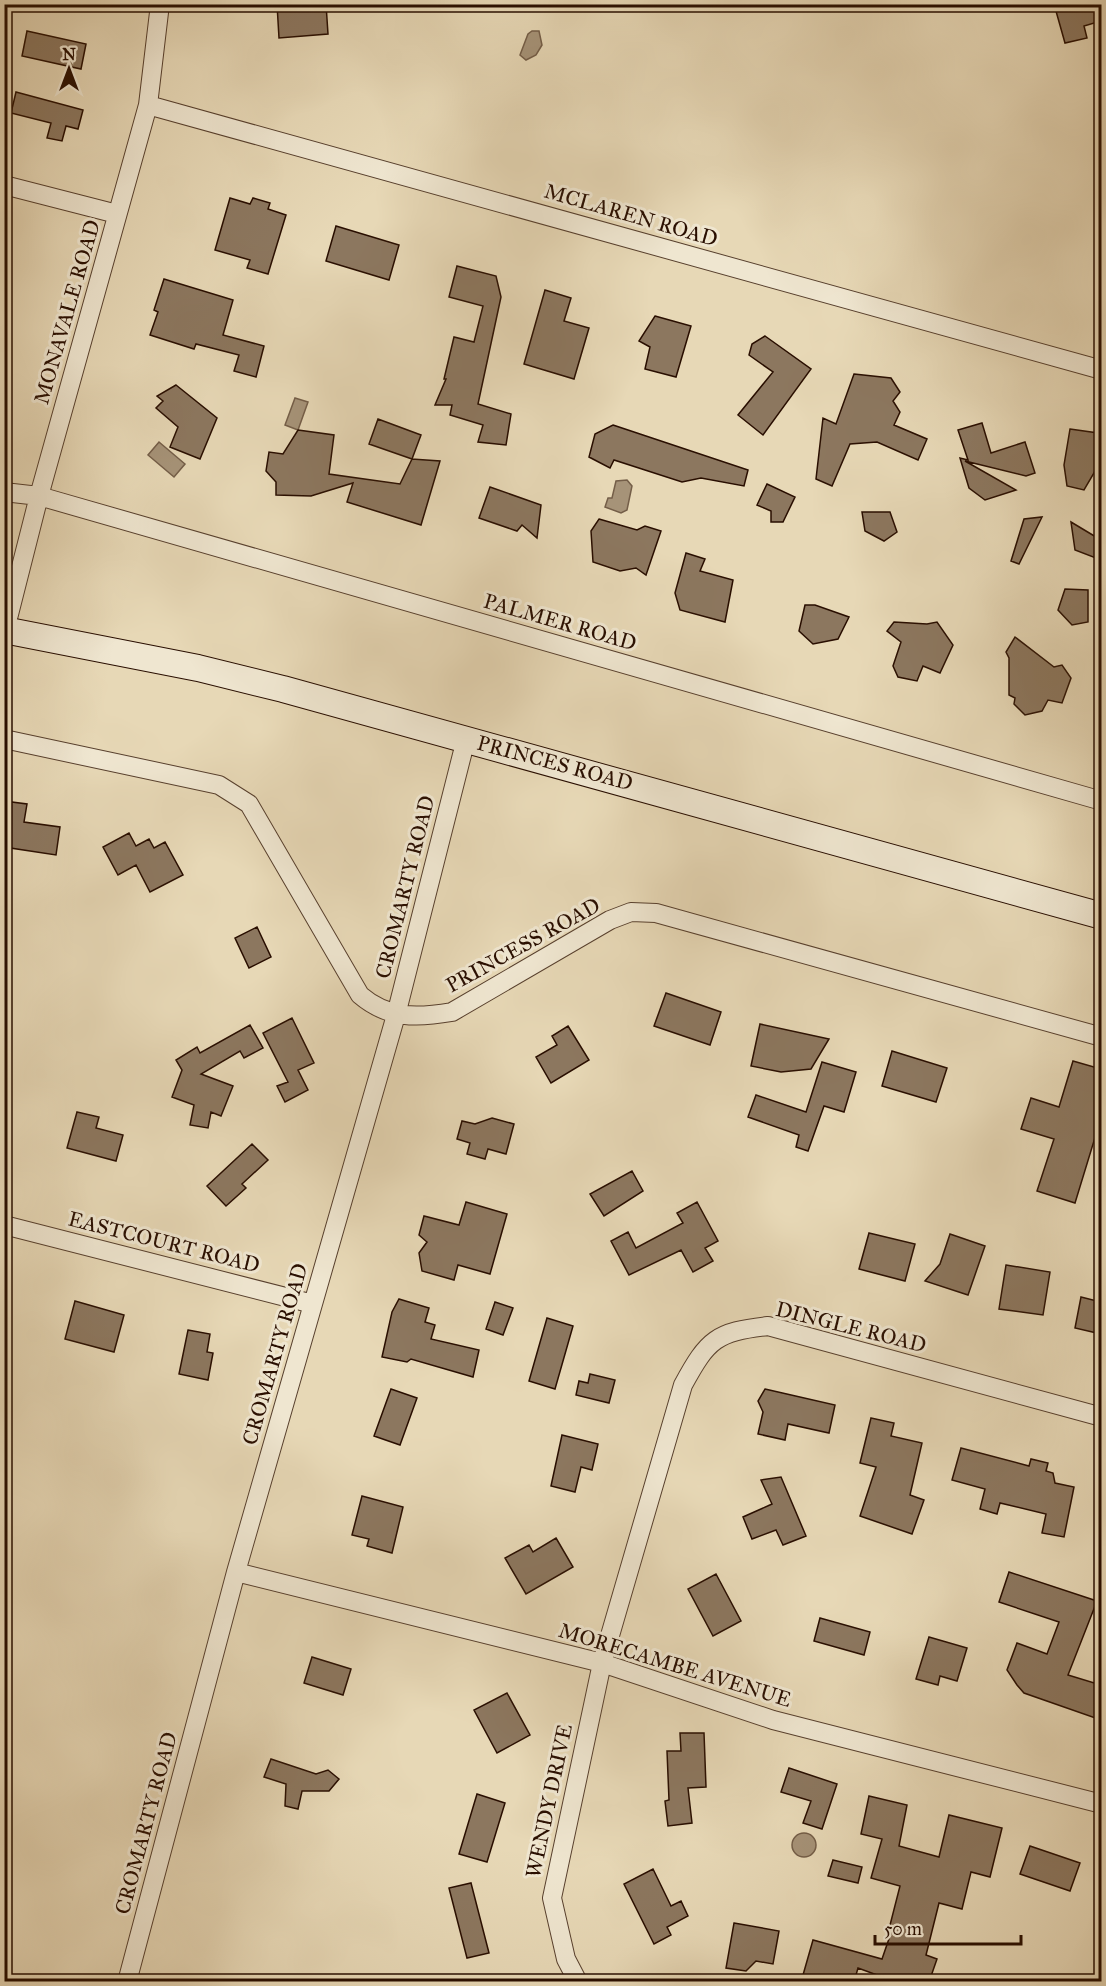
<svg xmlns="http://www.w3.org/2000/svg" width="1106" height="1986" font-family="'IM FELL Great Primer',serif">
  <style>
    .water { fill: #a69378; stroke: #745e48; stroke-width: 1.5 }
    .building { fill: #8c775f; stroke: #290e00; stroke-width: 1.5 }
    .lines { fill: none; stroke-linecap: round; stroke-linejoin: round }
    .minor-casing { stroke: #58402e; stroke-width: 20 }
    .secondary-casing { stroke: #290e00; stroke-width: 28 }
    .minor { stroke: #efe6d0; stroke-width: 18 }
    .secondary { stroke: #efe6d0; stroke-width: 26 }
    .labels { text-anchor: middle; stroke-width: 6; stroke-linejoin: round; paint-order: stroke }
    .street-label { font-size: 21px; fill: #290e00; stroke: #efe6d0 }
  </style>
  <rect width="100%" height="100%" fill="#e7d8b6"/>
  <filter id="stains"><feTurbulence type="fractalNoise" baseFrequency=".00333" numOctaves="4"/><feColorMatrix values="0 0 0 0 .2 0 0 0 0 .09 0 0 0 0 .02 0 0 0 .5 -.17"/></filter>
  <radialGradient id="worn" r=".72"><stop offset=".6" stop-color="#630" stop-opacity="0"/><stop offset="1" stop-color="#630" stop-opacity=".3"/></radialGradient>
  <!-- water -->
  <path class="water" d="M532,31H539L542,45L536,55L526,60L520,55L528,34Z
    M295,398L308,402L298,430L285,425Z
    M159,442L185,464L174,477L148,455Z
    M627,480L632,486L627,510L621,513L605,507L608,498H612L616,481Z
    M792 1845a12 12 0 1 1 24 0a12 12 0 1 1-24 0Z"/>
  <!-- building -->
  <path class="building" d="M277,4H326L328,34L279,38Z
    M1054,4H1101V21L1084,26L1087,38L1065,43Z
    M27,31L86,44L81,69L22,56Z
    M16,92L83,110L78,129L66,126L62,141L47,138L51,123L11,113Z
    M230,198L250,204L253,198L270,203L268,209L286,215L268,274L247,268L250,260L215,250Z
    M336,226L399,245L389,280L326,261Z
    M457,266L496,276L501,297L478,404L511,414L506,445L478,442L483,425L450,415L452,405H435L446,379H444L454,337L474,342L483,306L449,297Z
    M164,279L233,300L223,335L264,346L256,377L234,371L239,355L196,344L194,349L150,335L158,312L154,310Z
    M545,290L571,298L564,321L589,328L574,379L524,364Z
    M655,316L691,326L676,377L645,369L650,347L639,341Z
    M765,336L811,369L763,435L738,415L773,372L749,355L752,344Z
    M854,374L891,378L900,392L893,401L900,412L894,425L927,439L918,460L877,442L850,444L832,486L816,479L823,418L836,424Z
    M176,385L217,418L200,459L170,447L178,427L156,408L163,401L157,396Z
    M378,419L421,435L412,459L369,444Z
    M982,423L991,453L1025,442L1035,473L1026,476L965,461L1016,490L985,500L969,488L960,458L968,460L958,430Z
    M613,425L748,470L744,486L701,478L682,482L614,460L610,468L589,457L595,434Z
    M1070,429L1098,433L1101,443V461L1084,490L1067,486L1064,465Z
    M298,430L334,435L329,474L400,484L412,459L440,461L421,525L347,502L353,483L311,496L276,495V482L266,471L269,452L283,454Z
    M767,484L795,497L783,522H771V511L757,505Z
    M490,487L541,505L537,538L522,525L517,531L479,518Z
    M862,512H890L897,532L884,541L865,531Z
    M1042,517L1019,564L1011,561L1024,519Z
    M599,519L637,530L645,526L661,531L646,575L636,568L620,571L593,562L591,531Z
    M1071,522L1101,540V560L1075,550Z
    M686,553L705,559L700,571L733,580L725,622L680,610L675,593Z
    M1065,589L1088,590V622L1072,625L1058,610Z
    M805,605H815L849,617L838,639L813,644L799,631Z
    M894,622L927,624L937,622L953,645L940,673L923,666L917,681L898,677L893,666L901,642L887,631Z
    M1015,637L1054,667L1062,665L1071,678L1062,703L1048,700L1042,711L1025,715L1014,704L1015,698L1009,695V658L1006,652Z
    M4,801L27,804L24,822L60,827L56,855L4,847Z
    M129,833L136,846L149,839L154,848L165,842L183,875L150,892L136,865L118,875L103,847Z
    M257,927L271,957L249,968L235,938Z
    M666,993L721,1012L710,1045L654,1026Z
    M292,1018L314,1063L298,1070L308,1090L285,1102L277,1086L288,1082L263,1033Z
    M760,1024L829,1039L811,1069L781,1072L751,1066Z
    M250,1025L263,1048L244,1058L240,1051L201,1074L233,1086L221,1116L211,1112L208,1128L190,1125L194,1105L172,1097L182,1070L176,1060L197,1047L200,1053Z
    M568,1026L589,1060L551,1083L536,1057L557,1045L552,1036Z
    M892,1051L947,1068L936,1102L882,1086Z
    M1073,1061L1101,1069V1118L1075,1203L1037,1191L1054,1139L1021,1129L1031,1098L1059,1107Z
    M822,1062L856,1072L844,1112L824,1106L808,1151L796,1147L799,1135L748,1117L756,1095L806,1112Z
    M77,1112L99,1117L96,1128L123,1135L116,1161L67,1148Z
    M492,1118L514,1124L506,1154L488,1149L485,1159L467,1154L470,1143L457,1139L462,1121L475,1124Z
    M252,1144L268,1160L242,1184L246,1188L226,1206L207,1186Z
    M632,1171L643,1191L604,1216L590,1194Z
    M466,1202L507,1214L490,1274L458,1265L454,1280L422,1271L419,1253L427,1242L419,1235L424,1216L459,1225Z
    M697,1202L718,1241L705,1248L713,1261L693,1272L681,1250L629,1275L611,1241L628,1232L636,1248L683,1223L677,1213Z
    M869,1233L915,1244L905,1281L859,1269Z
    M950,1234L985,1246L968,1295L925,1281L940,1264Z
    M1006,1265L1050,1272L1043,1315L999,1309Z
    M1081,1297L1101,1302V1334L1075,1328Z
    M399,1299L429,1308L425,1322L435,1325L431,1339L479,1350L473,1377L411,1359L407,1362L382,1357L392,1312Z
    M75,1301L124,1315L114,1352L65,1339Z
    M495,1302L513,1308L503,1335L486,1329Z
    M547,1318L573,1326L555,1389L529,1381Z
    M188,1330L210,1334L207,1352L213,1353L208,1380L179,1374Z
    M590,1374L615,1380L609,1403L576,1395L579,1381L588,1383Z
    M391,1389L417,1398L400,1445L374,1436Z
    M765,1389L835,1405L829,1433L788,1424L785,1440L758,1434L763,1412L758,1401Z
    M871,1418L894,1423L891,1436L922,1443L910,1495L924,1500L912,1534L860,1516L876,1467L860,1463Z
    M562,1435L598,1444L592,1470L581,1467L575,1492L551,1486Z
    M961,1448L1029,1466L1031,1459L1048,1463L1046,1471L1053,1473L1055,1483L1074,1487L1064,1537L1042,1533L1046,1514L1000,1503L997,1514L980,1509L985,1489L952,1480Z
    M781,1477L806,1536L783,1545L776,1530L752,1539L743,1517L772,1504L761,1480Z
    M362,1496L403,1507L392,1553L367,1546L369,1539L352,1535Z
    M556,1538L573,1567L526,1594L505,1558L529,1545L533,1552Z
    M1009,1572L1097,1601L1068,1675L1101,1685V1720L1024,1693L1017,1685L1007,1670L1017,1643L1047,1654L1059,1622L999,1602Z
    M716,1574L741,1621L713,1636L688,1589Z
    M820,1618L870,1632L864,1655L814,1641Z
    M929,1637L967,1648L957,1681L940,1676L938,1685L916,1679Z
    M312,1657L351,1669L343,1695L304,1683Z
    M507,1693L530,1735L497,1753L474,1710Z
    M680,1733H704L706,1787L688,1788L692,1823L668,1826L665,1801L669,1800L667,1751H681Z
    M271,1759L316,1774L328,1770L339,1779L329,1791H302L298,1809L285,1806L286,1784L264,1777Z
    M789,1768L837,1784L822,1829L803,1823L811,1801L781,1792Z
    M477,1794L505,1803L487,1862L459,1854Z
    M869,1796L907,1805L899,1846L939,1857L949,1815L1002,1828L990,1877L971,1872L962,1909L939,1903L926,1955L937,1959L929,1982H896L858,1968L854,1982H801L813,1940L882,1959L892,1930L889,1929L900,1886L871,1878L882,1839L861,1834Z
    M1030,1846L1080,1863L1070,1891L1020,1874Z
    M833,1860L862,1867L858,1883L828,1876Z
    M653,1869L671,1906L681,1901L688,1916L667,1927L671,1935L654,1944L624,1884Z
    M471,1883L489,1953L467,1958L449,1888Z
    M734,1923L779,1931L773,1964L756,1961L746,1971L726,1968Z"/>
  <g class="lines">
    <defs>
      <path id="minor" d="M148,105L1102,370
        M4,185L117,214
        M4,492L39,496L1102,801
        M5,630L39,496L148,105L160,4
        M4,739L219,785L249,804L360,995C388,1019 417,1018 452,1012L610,920L631,912L656,913L1102,1037
        M4,1225L313,1304
        M236,1572L602,1663L773,1720L1102,1804
        M127,1982L236,1572L396,1015L466,739
        M578,1982L566,1959L552,1898L602,1663L683,1385C708,1339 716,1332 768,1326L1102,1417"/>
      <path id="secondary" d="M4,630L198,668L283,689L1102,916"/>
    </defs>
    <!-- minor casing -->
    <use href="#minor" class="minor-casing"/>
    <!-- secondary casing -->
    <use href="#secondary" class="secondary-casing"/>
    <!-- minor -->
    <use href="#minor" class="minor"/>
    <!-- secondary -->
    <use href="#secondary" class="secondary"/>
  </g>
  <g class="labels">
    <!-- street labels -->
    <g class="street-label">
      <text transform="translate(631 215) rotate(16)" y="7">MCLAREN ROAD</text>
      <text transform="translate(67 312) rotate(-74)" y="7">MONAVALE ROAD</text>
      <text transform="translate(560 622) rotate(16)" y="7">PALMER ROAD</text>
      <text transform="translate(555 763) rotate(15)" y="7">PRINCES ROAD</text>
      <text transform="translate(405 887) rotate(-76)" y="7">CROMARTY ROAD</text>
      <text transform="translate(523 945) rotate(-29)" y="7">PRINCESS ROAD</text>
      <text transform="translate(164 1242) rotate(14)" y="7">EASTCOURT ROAD</text>
      <text transform="translate(851 1327) rotate(14)" y="7">DINGLE ROAD</text>
      <text transform="translate(275 1354) rotate(-74)" y="7">CROMARTY ROAD</text>
      <text transform="translate(675 1665) rotate(17)" y="7">MORECAMBE AVENUE</text>
      <text transform="translate(549 1801) rotate(-78)" y="7">WENDY DRIVE</text>
      <text transform="translate(146 1823) rotate(-75)" y="7">CROMARTY ROAD</text>
    </g>
  </g>
  <!-- margin -->
  <rect width="1106" height="1986" fill="none" stroke="#e7d8b6" stroke-width="24"/>
  <rect x="6" y="6" width="1094" height="1974" fill="none" stroke="#290e00" stroke-width="3"/>
  <rect x="12" y="12" width="1082" height="1962" fill="none" stroke="#290e00" stroke-width="1.5"/>
  <!-- north arrow -->
  <g transform="translate(69 69)" stroke="#efe6d0" stroke-width="4.5" paint-order="stroke">
  <path d="M0-4.5L10 22L0 15L-10 22Z" fill="#290e00"/>
  <text y="-9" font-size="16" font-weight="bold" text-anchor="middle" fill="#290e00">N</text>
  </g>
  <!-- scale -->
  <path d="M875 1935v9h146v-9" fill="none" stroke="#290e00" stroke-width="3"/>
  <text x="884" y="1935" font-size="18" fill="#290e00" stroke="#efe6d0" stroke-width="4.5" paint-order="stroke">50 m</text>
  <rect width="100%" height="100%" filter="url(#stains)"/>
  <rect width="100%" height="100%" fill="url(#worn)"/>
</svg>
